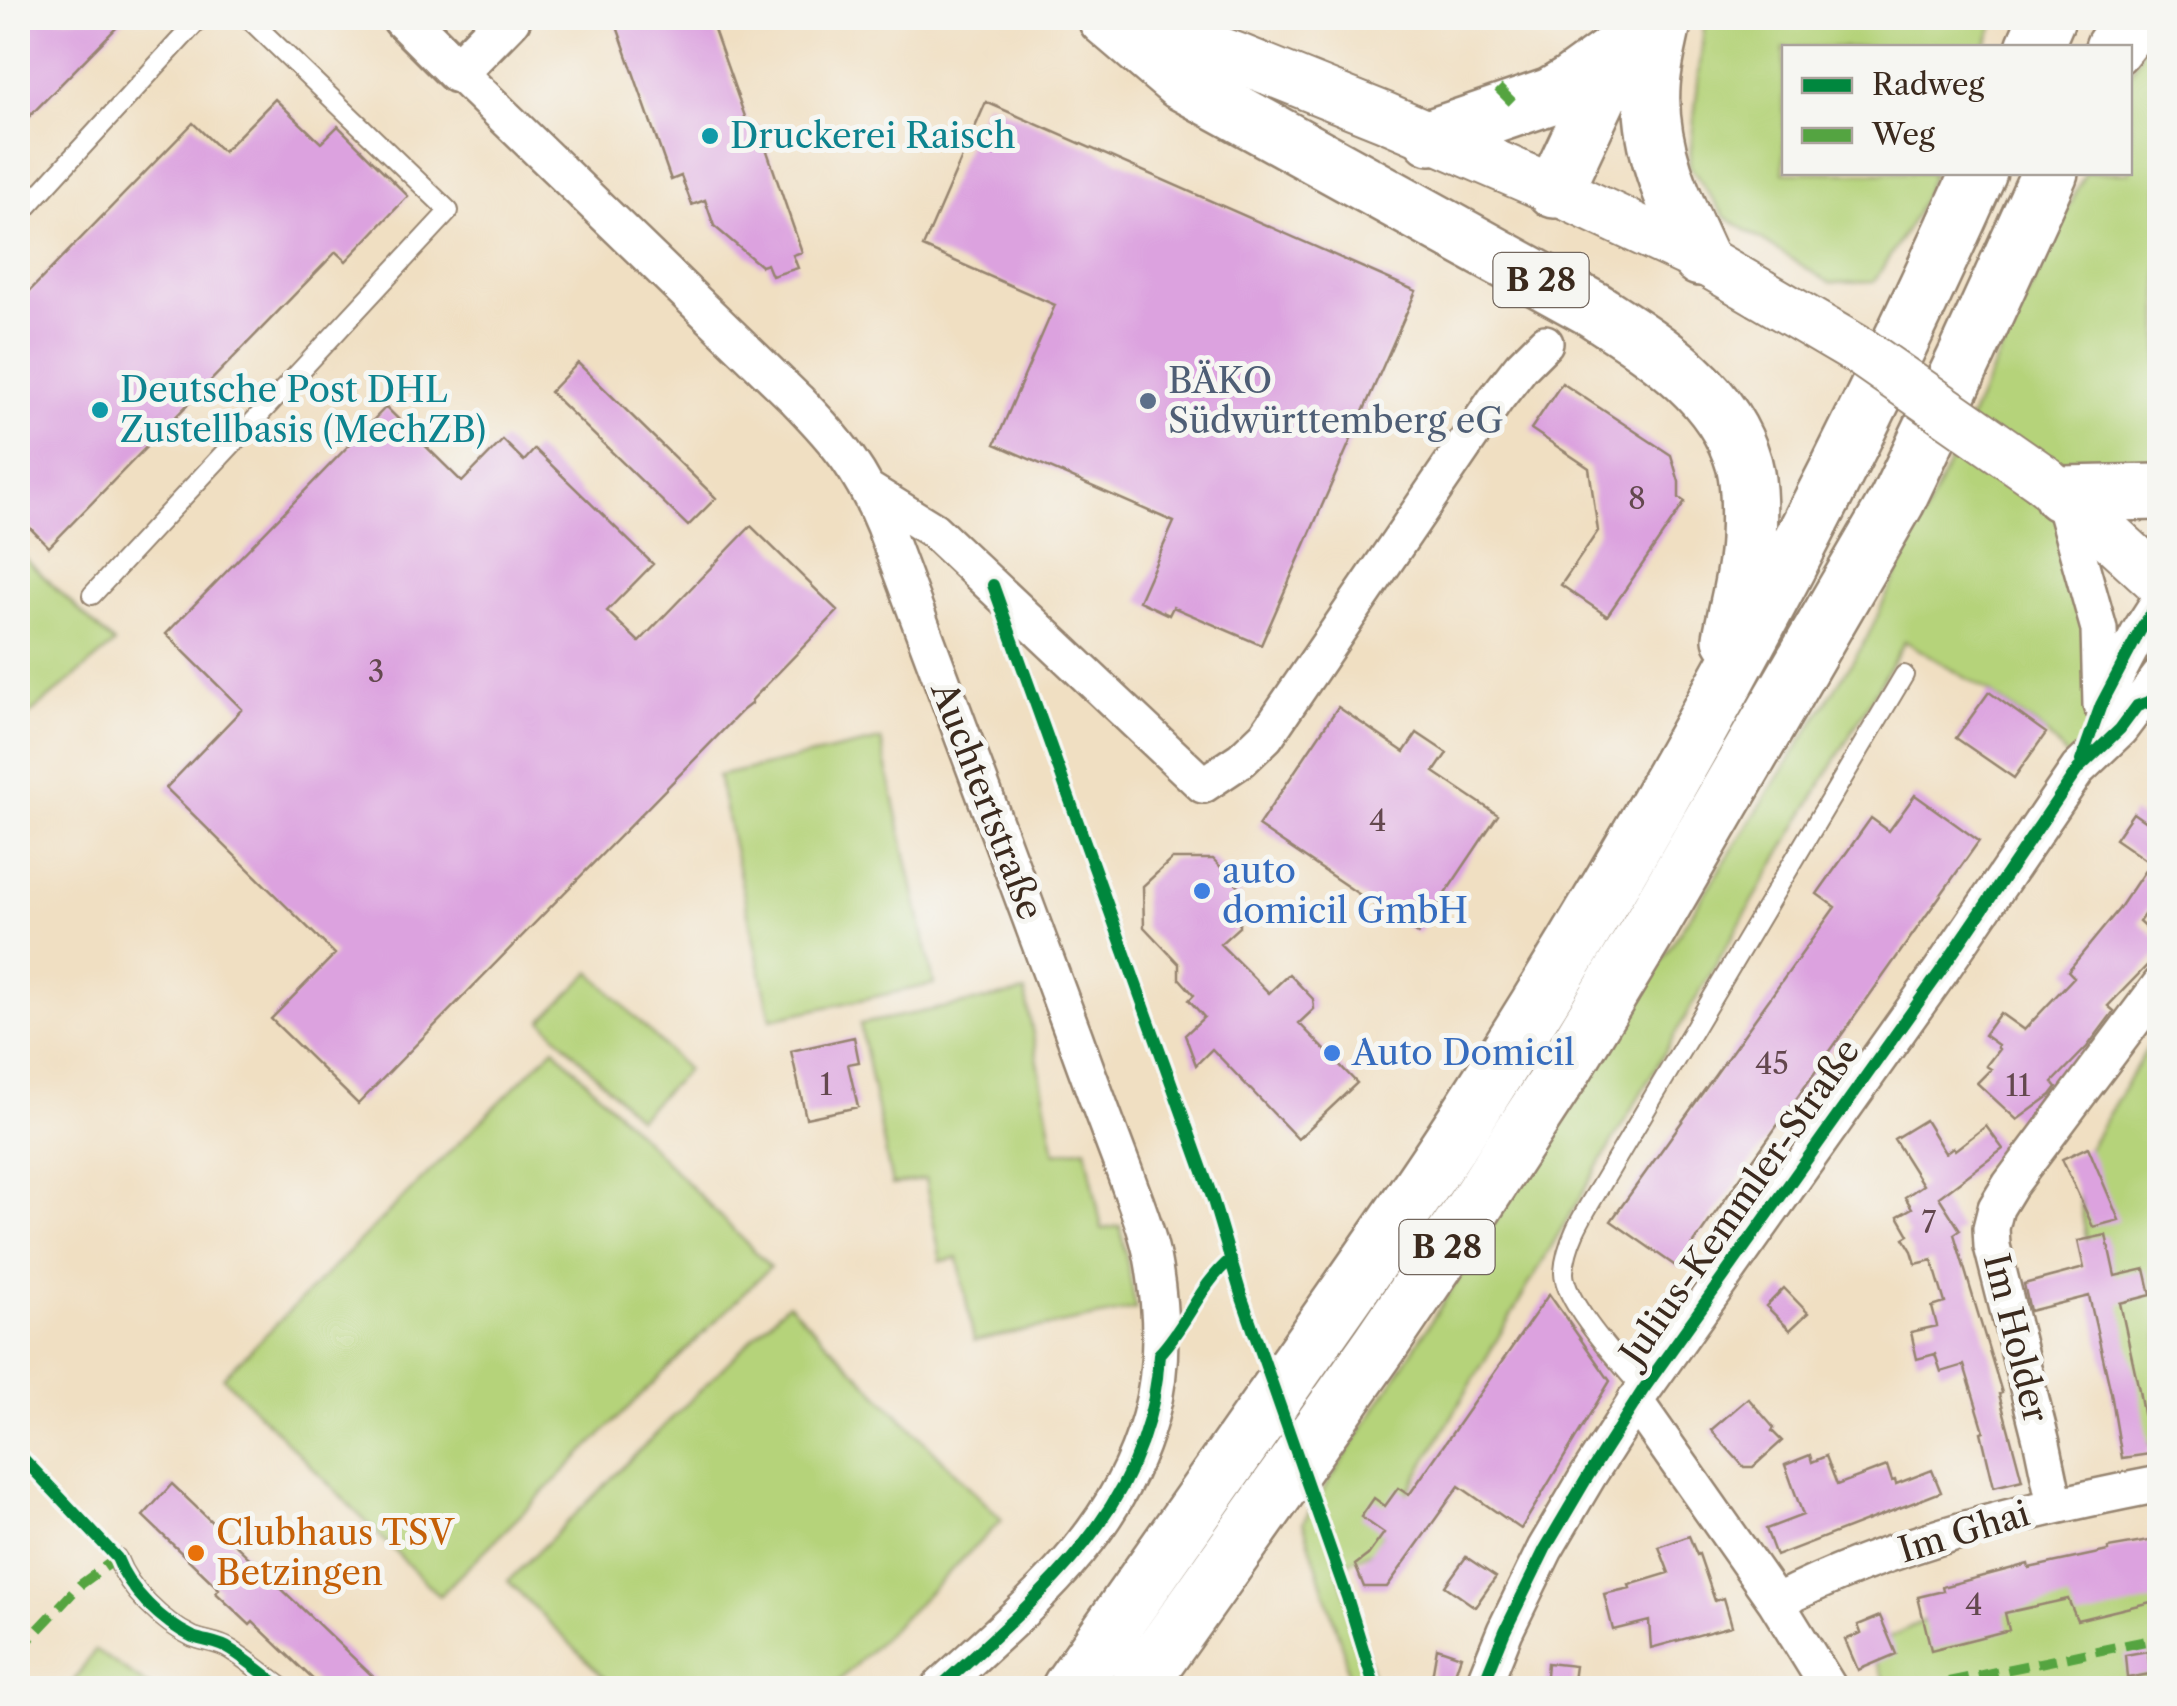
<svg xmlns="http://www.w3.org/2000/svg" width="2177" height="1706" font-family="'Libre Caslon Text',serif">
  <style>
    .green { fill: #b5d37a; stroke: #787e4c; stroke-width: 2.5 }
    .building { fill: #dca2df }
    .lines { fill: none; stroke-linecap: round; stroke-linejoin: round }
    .service-casing { stroke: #968470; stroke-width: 22 }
    .minor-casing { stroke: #968470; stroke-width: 40 }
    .tertiary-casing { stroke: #968470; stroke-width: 48 }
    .secondary-casing { stroke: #968470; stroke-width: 52 }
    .trunk-casing { stroke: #968470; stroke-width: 60 }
    .service { stroke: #fff; stroke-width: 18 }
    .minor { stroke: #fff; stroke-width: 35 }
    .tertiary { stroke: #fff; stroke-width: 42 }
    .secondary { stroke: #fff; stroke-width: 48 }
    .trunk { stroke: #fff; stroke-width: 55 }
    .secondary-bridge-casing { stroke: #968470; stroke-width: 52; stroke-linecap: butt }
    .secondary-bridge { stroke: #fff; stroke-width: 48 }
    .quiet { stroke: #54a441; stroke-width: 10; stroke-dasharray: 20 10; stroke-linecap: butt }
    .cycleway-casing { stroke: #f6f6f2; stroke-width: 19 }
    .cycleway { stroke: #00873e; stroke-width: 12 }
    .culture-dot { fill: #0f9aa8; stroke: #f6f6f2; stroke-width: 4 }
    .service-dot { fill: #5c6f8a; stroke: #f6f6f2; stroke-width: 4 }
    .shop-dot { fill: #3f7fe0; stroke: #f6f6f2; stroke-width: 4 }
    .food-dot { fill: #e8710a; stroke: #f6f6f2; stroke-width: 4 }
    .labels { text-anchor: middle; stroke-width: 10; stroke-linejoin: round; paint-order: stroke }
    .number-label { font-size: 30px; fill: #63484e }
    .shield { fill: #f6f6f2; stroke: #73675e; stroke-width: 2.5 }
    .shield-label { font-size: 32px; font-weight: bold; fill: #3b2a1e }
    .culture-label { font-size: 35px; fill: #0d838f; stroke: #f6f6f2; text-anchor: start }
    .service-label { font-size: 35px; fill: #4e5e75; stroke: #f6f6f2; text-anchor: start }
    .street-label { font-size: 35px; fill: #3b2a1e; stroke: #f6f6f2 }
    .shop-label { font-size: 35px; fill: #366cbe; stroke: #f6f6f2; text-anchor: start }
    .food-label { font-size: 35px; fill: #c56008; stroke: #f6f6f2; text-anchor: start }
  </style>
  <rect width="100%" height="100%" fill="#f6f6f2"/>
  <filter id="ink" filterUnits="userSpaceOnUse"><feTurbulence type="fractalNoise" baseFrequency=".01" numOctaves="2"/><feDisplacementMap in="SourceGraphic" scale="20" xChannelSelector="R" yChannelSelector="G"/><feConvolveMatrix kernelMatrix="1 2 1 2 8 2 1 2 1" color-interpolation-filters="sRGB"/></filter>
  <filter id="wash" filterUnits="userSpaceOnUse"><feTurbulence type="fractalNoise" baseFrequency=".0048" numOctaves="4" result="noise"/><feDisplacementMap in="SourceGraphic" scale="40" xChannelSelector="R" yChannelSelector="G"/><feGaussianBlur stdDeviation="2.25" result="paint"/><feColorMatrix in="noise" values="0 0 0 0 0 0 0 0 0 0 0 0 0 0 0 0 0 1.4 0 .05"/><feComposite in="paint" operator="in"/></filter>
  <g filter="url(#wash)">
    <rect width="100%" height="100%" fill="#f0dfc2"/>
    <!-- green -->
    <path class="green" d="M1705,18H1997L1985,47L1784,48V172L1933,173L1915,216L1874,282L1830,283L1725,217L1689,165Z
      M2157,18H2159V492L2062,494L2101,705L2078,769L2046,733L1989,692L1905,641L1374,1550L1337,1568L1369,1662L1375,1688H1351L1343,1650L1303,1522L1865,642L2085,173L2130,172V76Z
      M18,552L114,644L18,724Z
      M881,740L934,984L771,1019L718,776Z
      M591,972L687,1070L638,1118L542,1020Z
      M1025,992L1055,1153L1086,1148L1102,1229L1120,1226L1136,1309L974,1341L958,1258L941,1261L925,1179L892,1185L860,1024Z
      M2159,1028V1443L2127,1448L2089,1254L2075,1171Z
      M554,1048L770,1267L439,1596L223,1377Z
      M788,1303L1002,1520L832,1688H614L508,1581Z
      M2159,1557V1688H1889L1868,1647L1969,1599Z
      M95,1650L152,1688H69Z"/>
    <g id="blocks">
      <!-- building -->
      <path class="building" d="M18,18H126L18,128Z
        M614,18H710L749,128L758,125L802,252L793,255L798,268L772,276L767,264L761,266L714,226L705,200L692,205L681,176L671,180Z
        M275,99L321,143L338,126L408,196L346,261L336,252L49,547L18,516V303L193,123L223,152Z
        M986,102L1416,291L1261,645L1173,607L1169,615L1139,601L1174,522L995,444L1055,305L923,247Z
        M578,363L716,498L688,526L550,392Z
        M1562,383L1671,455L1679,482V498L1685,502L1607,616L1561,585L1598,531L1589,468L1531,429Z
        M386,407L462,482L503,440L524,461L535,449L653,564L607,611L639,642L751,526L838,611L751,701L752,703L743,710L358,1104L271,1019L335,954L166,788L242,709L166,634Z
        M1989,692L2046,733L2014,778L1956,738Z
        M1338,707L1404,752L1417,733L1447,753L1434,772L1498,815L1418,934L1258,826Z
        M1915,795L1979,841L1677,1267L1611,1221L1835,907L1817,894L1871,818L1889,831Z
        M2133,813L2160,832V891L2139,922L2160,941V952L2108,1006L2114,1011L2087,1047L2053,1082L2057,1087L2051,1095L2017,1120L1977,1083L1991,1069L1986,1066L1999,1049L1997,1047L1998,1045L1984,1035L2000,1013L2024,1030L2074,977L2068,971L2119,909L2150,863L2115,839Z
        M1172,859H1213L1240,887L1239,927L1220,944L1269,993L1289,974L1313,999L1314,1009L1299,1023L1357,1083L1298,1139L1212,1049L1196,1065L1185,1035L1204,1017L1189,1000L1194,995L1179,978V964L1144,927L1143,886Z
        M854,1037L859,1062L848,1064L858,1107L806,1118L791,1051Z
        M1925,1120L1945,1153L1953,1147L1955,1150L1986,1126L2003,1149L1939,1197L1960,1230L1954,1234L2002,1393L1999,1394L2022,1480L1994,1487L1981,1432L1984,1431L1964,1365L1941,1372L1935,1354L1917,1359L1911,1332L1937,1326L1932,1307L1945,1303L1932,1260L1916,1264L1912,1251L1904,1238L1909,1235L1898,1216L1912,1208L1905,1197L1923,1185L1894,1139Z
        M2088,1147L2119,1220L2093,1227L2062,1159Z
        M2106,1235L2115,1276L2145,1269L2151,1295L2120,1303L2139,1390L2150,1454L2122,1458L2111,1393L2089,1296L2030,1311L2024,1284L2084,1268L2078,1241Z
        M1784,1288L1808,1313L1790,1330L1766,1306Z
        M1549,1294L1610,1381L1521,1529L1459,1486L1387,1587H1364L1355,1565L1368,1555L1384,1533L1361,1517L1374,1498L1385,1506L1398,1488L1409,1495Z
        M1748,1398L1774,1428L1772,1431L1782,1441L1753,1467H1744L1711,1430Z
        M1810,1455L1812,1462L1826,1456L1837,1485L1887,1466L1892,1481L1895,1480L1896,1484L1932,1470L1941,1492L1776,1556L1766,1529L1803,1515L1785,1465Z
        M172,1484L385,1688H322L253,1622L250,1625L216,1593L219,1589L143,1516Z
        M1689,1536L1697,1555L1699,1554L1715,1601L1724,1598L1732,1626L1651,1648L1649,1621L1613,1630L1604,1594L1630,1588L1629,1585L1669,1573L1659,1547Z
        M2160,1539V1569L2152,1570L2159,1600L2077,1620L2068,1599L2005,1613L2009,1630L1931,1650L1918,1597L1943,1591L1942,1587L2028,1564L2029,1568L2108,1551V1548Z
        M1466,1557L1496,1577L1475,1607L1445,1586Z
        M1880,1616L1896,1654L1858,1670L1845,1640L1861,1633L1858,1625Z
        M1437,1648L1461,1656L1450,1688H1430Z
        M2148,1651L2150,1674L2127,1678L2125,1655Z
        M1547,1663L1575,1666L1572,1688H1545Z"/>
    </g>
  </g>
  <g filter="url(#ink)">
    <use href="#blocks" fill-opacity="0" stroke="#968470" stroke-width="2.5"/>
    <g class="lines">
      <defs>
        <path id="service" d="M18,217L200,18
          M92,595L449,211L248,18
          M1643,1390C1623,1366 1563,1302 1564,1272C1566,1240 1585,1212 1601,1185L1904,675
          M117,1558C129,1590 162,1622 193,1637C206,1642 220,1642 231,1650C249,1661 266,1676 283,1688"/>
        <path id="minor" d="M457,71L797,400C838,442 862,471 884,526C948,697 1012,867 1075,1038C1091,1083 1108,1128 1125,1173C1136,1204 1149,1234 1154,1267C1162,1316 1163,1369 1150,1417C1117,1537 1025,1608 939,1688
          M870,491L933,530L1203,785L1242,759L1266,736L1496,399L1521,367L1545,343
          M2061,494L2099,629L2101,705
          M2104,699L2140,631L2160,600
          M1635,1401L1776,1602L1829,1688
          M2055,1505L2042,1443L1992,1246L1991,1228L1996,1208L2010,1185L2160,985
          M1776,1602C1894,1542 2030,1509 2160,1484
          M1482,1688L1505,1631L1545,1549L1588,1476L1643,1390L1940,972L2078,769L2120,729L2160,676"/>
        <path id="tertiary" d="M404,18L457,71L509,18"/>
        <path id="secondary" d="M1130,18L1238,58L1385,117L1555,190L1700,258L1760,293
          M2044,480L2100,527L2160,582"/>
        <path id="trunk" d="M1106,18L1181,82L1593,309C1653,348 1723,390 1744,464C1750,487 1749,516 1748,540C1747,573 1737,606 1731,638
          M1664,18C1660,40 1653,64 1652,87C1648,148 1675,204 1700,258
          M2034,48L2047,18
          M2113,48L2137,18
          M1431,137L1551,96L1571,84L1622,47
          M1555,190L1619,53
          M2061,494L2160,492
          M1070,1688C1150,1574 1230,1460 1310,1346C1366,1266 1423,1186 1476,1103C1666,806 1835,495 1979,172
          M1137,1688L1380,1345L1472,1210L1562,1072L1648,930L1897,501L1967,354L2050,172"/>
      </defs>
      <!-- service casing -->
      <use href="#service" class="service-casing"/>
      <!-- minor casing -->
      <use href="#minor" class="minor-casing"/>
      <!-- tertiary casing -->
      <use href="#tertiary" class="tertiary-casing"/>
      <!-- secondary casing -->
      <use href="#secondary" class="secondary-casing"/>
      <!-- trunk casing -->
      <use href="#trunk" class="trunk-casing"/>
      <!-- service -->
      <use href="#service" class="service"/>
      <!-- minor -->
      <use href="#minor" class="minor"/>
      <!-- tertiary -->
      <use href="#tertiary" class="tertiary"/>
      <!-- secondary -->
      <use href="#secondary" class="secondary"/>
      <!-- trunk -->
      <use href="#trunk" class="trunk"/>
      <defs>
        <path id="secondary-bridge" d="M1760,293L1864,354L2042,478"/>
      </defs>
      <!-- secondary-bridge casing -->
      <use href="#secondary-bridge" class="secondary-bridge-casing"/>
      <!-- secondary-bridge -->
      <use href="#secondary-bridge" class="secondary-bridge"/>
      <!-- quiet -->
      <path class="quiet" d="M1498,88L1518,108
        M18,1651L80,1585L117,1558L110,1551
        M1919,1688L2160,1638"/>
      <defs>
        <path id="cycleway" d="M993,585L1212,1197L1242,1298L1347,1597L1375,1688
          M2081,761L2101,705L2140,631L2160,600
          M18,1453L117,1558C129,1590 162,1622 193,1637C206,1642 220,1642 231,1650C249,1661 266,1676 283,1688
          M939,1688C1042,1592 1152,1508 1159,1354C1187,1325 1199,1286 1231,1259
          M1482,1688L1505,1631L1545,1549L1588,1476L1643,1390L1940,972L2078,769L2120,729L2137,706L2160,698"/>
      </defs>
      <!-- cycleway casing -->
      <use href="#cycleway" class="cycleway-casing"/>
      <!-- cycleway -->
      <use href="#cycleway" class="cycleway"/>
    </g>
  </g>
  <!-- markers -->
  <g class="culture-dot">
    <circle cx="710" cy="136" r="10"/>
    <circle cx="100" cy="410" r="10"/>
  </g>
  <circle class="service-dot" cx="1148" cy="401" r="10"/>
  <g class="shop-dot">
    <circle cx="1202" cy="891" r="10"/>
    <circle cx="1332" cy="1053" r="10"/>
  </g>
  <circle class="food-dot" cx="196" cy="1553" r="10"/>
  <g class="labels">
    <!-- number labels -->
    <g class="number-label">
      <text x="1637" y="509">8</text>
      <text x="376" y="682">3</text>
      <text x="1378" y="831">4</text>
      <text x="1772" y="1074">45</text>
      <text x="826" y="1095">1</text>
      <text x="2018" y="1096">11</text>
      <text x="1929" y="1233">7</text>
      <text x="1974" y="1615">4</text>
    </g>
    <!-- shield labels -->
    <g class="shield">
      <rect x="1493.5" y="253" width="95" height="54" rx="8"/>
      <rect x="1399.5" y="1220" width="95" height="54" rx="8"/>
    </g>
    <g class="shield-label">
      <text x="1541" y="291">B 28</text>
      <text x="1447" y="1258">B 28</text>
    </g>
    <!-- culture labels -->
    <g class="culture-label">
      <text x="730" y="148">Druckerei Raisch</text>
      <text x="120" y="402">Deutsche Post DHL<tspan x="120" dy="40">Zustellbasis (MechZB)</tspan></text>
    </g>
    <!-- service labels -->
    <g class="service-label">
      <text x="1168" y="393">BÄKO<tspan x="1168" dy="40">Südwürttemberg eG</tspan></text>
    </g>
    <!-- street labels -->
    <g class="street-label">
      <text transform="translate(987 801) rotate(69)" y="12">Auchtertstraße</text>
      <text transform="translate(1740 1202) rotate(-55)" y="12">Julius-Kemmler-Straße</text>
      <text transform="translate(2016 1338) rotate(76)" y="12">Im Holder</text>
      <text transform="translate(1964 1532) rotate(-17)" y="12">Im Ghai</text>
    </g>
    <!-- shop labels -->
    <g class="shop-label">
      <text x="1222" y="883">auto<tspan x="1222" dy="40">domicil GmbH</tspan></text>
      <text x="1352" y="1065">Auto Domicil</text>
    </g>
    <!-- food labels -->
    <g class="food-label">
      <text x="216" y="1545">Clubhaus TSV<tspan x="216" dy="40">Betzingen</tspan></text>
    </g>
  </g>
  <!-- margin -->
  <rect width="2177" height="1706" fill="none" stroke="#f6f6f2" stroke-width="60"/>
  <!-- legend -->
  <rect x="1782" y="45" width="350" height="130" fill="#f6f6f2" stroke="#aba49d" stroke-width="2.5"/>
  <rect x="1802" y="78" width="50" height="15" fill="#00873e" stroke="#aba49d" stroke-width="2.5"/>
  <text x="1872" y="95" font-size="30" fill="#3b2a1e">Radweg</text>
  <rect x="1802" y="128" width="50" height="15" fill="#54a441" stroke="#aba49d" stroke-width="2.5"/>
  <text x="1872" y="145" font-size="30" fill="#3b2a1e">Weg</text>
</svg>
